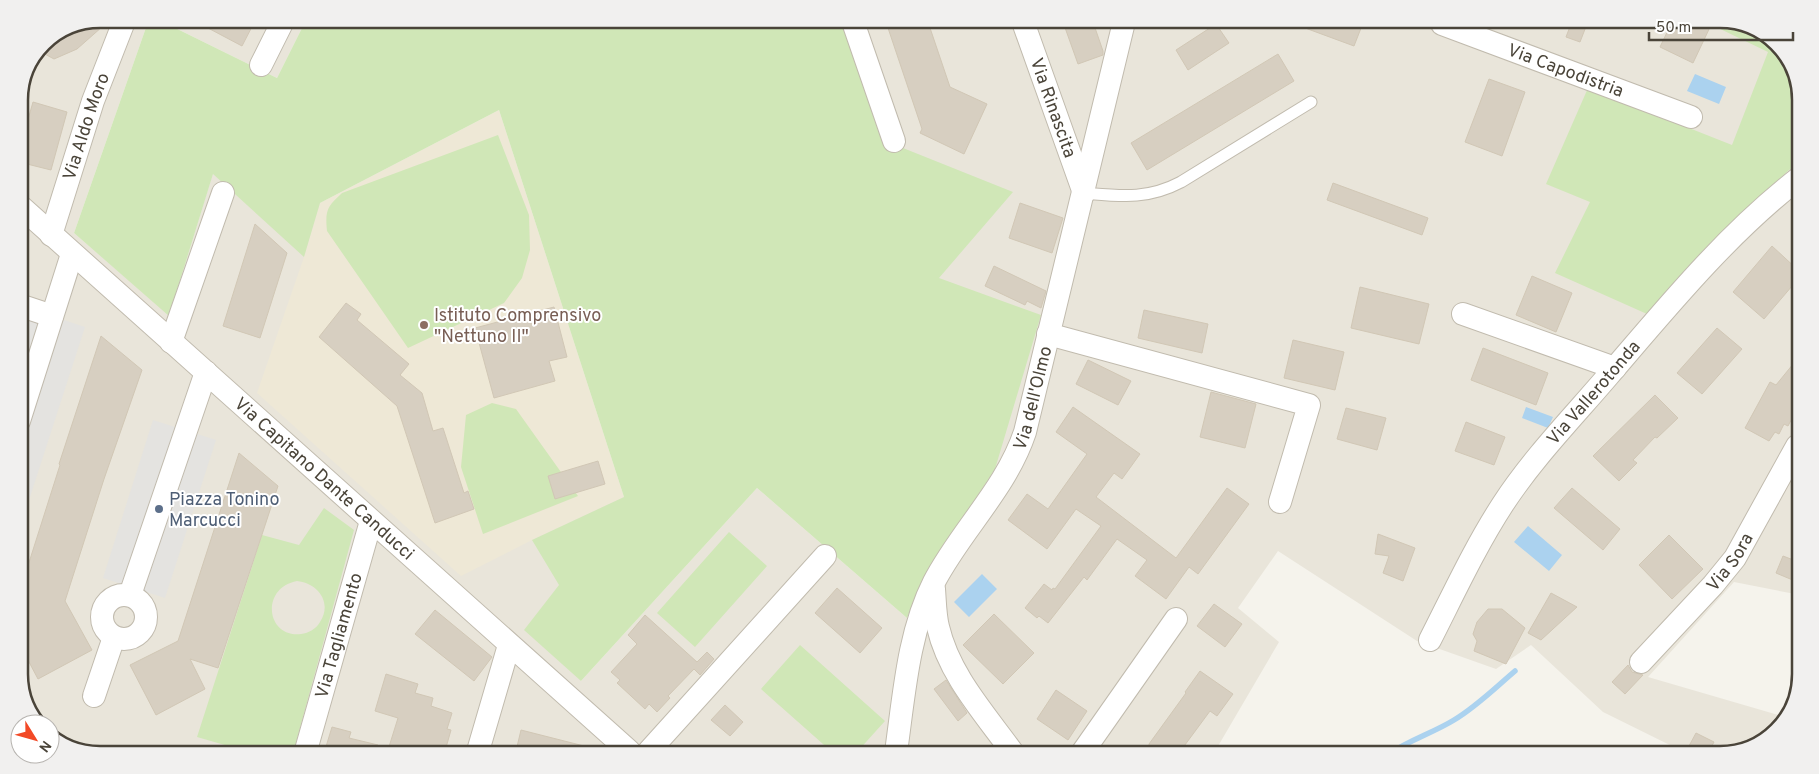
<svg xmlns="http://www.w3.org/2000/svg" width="1819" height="774" font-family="Overpass,sans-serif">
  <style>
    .residential { fill: #e9e5da }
    .education { fill: #eee8d6 }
    .green { fill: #d0e7b7; fill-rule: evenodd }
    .parking { fill: #e4e3e0 }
    .water { fill: #abd2ef }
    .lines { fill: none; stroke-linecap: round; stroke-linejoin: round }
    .stream { stroke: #abd2ef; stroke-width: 5.5 }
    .building { fill: #d7cfc1; stroke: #d1c7b5 }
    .lane-casing { stroke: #c1bbae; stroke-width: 13 }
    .street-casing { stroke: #c1bbae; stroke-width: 24 }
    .lane { stroke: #fff; stroke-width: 11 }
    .street { stroke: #fff; stroke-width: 22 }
    .education-dot { fill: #8d6e63; stroke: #fff; stroke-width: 2 }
    .service-dot { fill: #5c6f8a; stroke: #fff; stroke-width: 2 }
    .labels { text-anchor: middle; stroke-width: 4; stroke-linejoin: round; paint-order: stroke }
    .street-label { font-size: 18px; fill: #4a4439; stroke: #fff }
    .education-label { font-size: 18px; fill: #785e54; stroke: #fff; text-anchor: start }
    .service-label { font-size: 18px; fill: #4e5e75; stroke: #fff; text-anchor: start }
    .rim { fill: none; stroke: #4a4439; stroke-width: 2.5 }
  </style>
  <rect width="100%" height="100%" fill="#f5f3ec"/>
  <!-- residential -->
  <path class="residential" d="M99,19H149L74,233L169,315L213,173L320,203L624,497L560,585L581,681L757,488L907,618L923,579L938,278L883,140L842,21L1750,25L1784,51L1800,94L1795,594L1734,582L1648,677L1785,717L1765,741L1720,755H1690L1603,712L1531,645L1496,669L1417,641L1278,551L1238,608L1279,642L1214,753L69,749L50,735V724L35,723L19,680V94L43,42Z
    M157,19L306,20L277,78Z"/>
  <!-- education -->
  <path class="education" d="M499,110L624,497L532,540L461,576L257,393L304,257L320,203Z"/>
  <!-- green -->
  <path class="green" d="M149,19H157L277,78L306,20L649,21L663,29L669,21H842L883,140L1013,192L939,278L1041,315L995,469L923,579L907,618L757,488L581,681L524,630L559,585L532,540L624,497L499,110L320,203L304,257L213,174L169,316L74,233Z
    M1712,25H1750L1784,51L1800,94L1799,164L1789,170L1711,242L1647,314L1555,273L1590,202L1546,184L1588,88L1732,145L1768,52Z
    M498,135L529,215L530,250L522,278L504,303L408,348L327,231C325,210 327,207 342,193Z
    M492,403L516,409L578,496L483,534L461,467L466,415Z
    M324,508L354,530L294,750H242L197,737L262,535L299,545ZM297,581C317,583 333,602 320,622C316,629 309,633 301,634C266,638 260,588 297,581Z
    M729,532L767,566L695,647L657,613Z
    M800,645L885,721L857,752H832L761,689Z"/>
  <!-- parking -->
  <path class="parking" d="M22,306L85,327L19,531V315Z
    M153,420L216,440L165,598L103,578Z"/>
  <!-- water -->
  <path class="water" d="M1695,74L1726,87L1719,104L1687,91Z
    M1526,407L1553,417L1548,428L1522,418Z
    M1528,526L1562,555L1549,571L1514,542Z
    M982,574L997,589L969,617L954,602Z"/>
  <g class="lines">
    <!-- stream -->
    <path class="stream" d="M1389,754C1409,740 1433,733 1454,720C1476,707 1495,688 1515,671"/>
  </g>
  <!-- building -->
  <path class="building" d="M99,19H111L77,49L54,59L43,53L41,45L43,42Z
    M191,19H256L242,46Z
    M886,22H928L950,87L987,104L964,154L920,133L922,129Z
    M1063,22H1093L1103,51V55L1078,64Z
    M1297,23H1363L1354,46L1297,25Z
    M1216,24L1229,43L1188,70L1176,50Z
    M1571,24H1587L1580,42L1566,37Z
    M1671,24L1711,25L1693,63L1660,47Z
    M1278,54L1294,81L1147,170L1131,143Z
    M1489,79L1525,92L1502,156L1465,142Z
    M33,102L67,112L51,170L19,162V151Z
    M1333,183L1428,218L1422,235L1327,200Z
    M1020,203L1063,218L1052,253L1009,238Z
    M255,224L287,253L260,338L223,326Z
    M1772,246L1798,270V279L1764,319L1733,292Z
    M994,266L1046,291L1041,308L1027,301L1025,305L985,286Z
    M1532,276L1572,293L1556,332L1516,315Z
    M1360,287L1429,304L1419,344L1351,328Z
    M346,303L361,314L357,320L409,364L400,375L422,393L433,431L443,428L464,493L468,491L474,509L435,523L397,406L319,337Z
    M554,307L567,357L549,361L555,381L494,398L475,328Z
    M1144,310L1208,324L1202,353L1138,338Z
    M1717,328L1742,349L1702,394L1677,373Z
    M101,336L142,370L104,479L65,601L92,650L38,679L19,643V594L60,465L59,464Z
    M1293,340L1344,352L1335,390L1284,378Z
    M1483,348L1548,373L1536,405L1471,380Z
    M1798,358L1797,409L1788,426L1784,424L1779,434L1775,432L1769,441L1745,428L1770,382L1776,385Z
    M1088,360L1131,381L1118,405L1076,384Z
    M1211,392L1256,404L1245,448L1200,437Z
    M1655,395L1678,418L1657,438L1655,437L1633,460L1637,463L1619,481L1593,456Z
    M1073,407L1140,454L1122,479L1114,473L1096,497L1176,558L1227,488L1249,504L1198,574L1189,567L1166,599L1135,576L1147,560L1117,539L1087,580L1084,577L1048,623L1039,616L1037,618L1025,608L1044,584L1052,590L1053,588L1055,589L1101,526L1076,509L1047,549L1008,520L1027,494L1048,509L1087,454L1056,432Z
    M1346,408L1386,418L1377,450L1337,439Z
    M1466,422L1505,437L1494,465L1455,451Z
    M239,453L278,486L218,668L190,659L205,689L156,715L130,665L178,641Z
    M598,461L605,484L555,499L548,476Z
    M1572,488L1620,529L1603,550L1554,508Z
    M1378,534L1415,548L1403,581L1383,573L1389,556L1375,554Z
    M1669,535L1703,569L1672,599L1639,565Z
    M1783,556L1796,561L1795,581L1776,573Z
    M837,588L882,628L860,653L815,613Z
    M1551,593L1577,607L1541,640L1528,633Z
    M1214,604L1242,624L1225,647L1197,626Z
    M1488,609H1502L1525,628L1506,664L1474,651L1477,641L1473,634L1477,622Z
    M435,610L492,657L474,681L415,634Z
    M994,614L1034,653L1003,684L963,645Z
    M645,615L697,662L707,652L714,659L700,675L694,669L668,696L670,698L657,712L649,704L645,709L617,683L620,680L611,672L637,644L628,635Z
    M1628,665L1632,672L1643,675L1625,694L1612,682Z
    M1200,671L1233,694L1217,716L1210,711L1179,753H1149V744L1186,693L1185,692Z
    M386,674L418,684L415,693L433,698L431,706L452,713L447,729L451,730L445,751L388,750L398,718L375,711Z
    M946,680L967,713L958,721L934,689Z
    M1056,690L1087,711L1068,740L1037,719Z
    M725,705L743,722L730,736L711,720Z
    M332,727L351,732L349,738L378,745L377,750H325Z
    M521,730L584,746L583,751H516Z
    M1696,733L1714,742L1707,755L1689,746Z"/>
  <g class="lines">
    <defs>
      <path id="lane" d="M1084,193C1120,196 1147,200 1181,182L1311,102"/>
      <g id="street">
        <path d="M853,22L894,141"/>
        <path id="s1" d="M1023,22L1084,193"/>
        <path id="s2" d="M1442,24L1691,117"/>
        <path d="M261,65L284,19"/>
        <path id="s3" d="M19,205L629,751"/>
        <path id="s4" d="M51,235L93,101L125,19"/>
        <path d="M19,305L52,316"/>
        <path d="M1463,314L1615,368"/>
        <path d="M1048,334L1309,405L1280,502"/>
        <path d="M171,342L223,193"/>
        <path d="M19,421L72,254"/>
        <path d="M934,589C935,602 935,615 938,627C949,675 985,714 1013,753"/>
        <circle cx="124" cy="617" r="22"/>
        <path d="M130,595L206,372"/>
        <path id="s5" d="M1430,640C1453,595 1475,547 1503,504C1533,458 1573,417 1608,376C1668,306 1727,234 1799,178"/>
        <path id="s6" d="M1641,662L1713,585L1735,558L1797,446"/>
        <path d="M94,696L114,637"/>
        <path id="s7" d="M306,750L371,521"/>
        <path d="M478,751L509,645"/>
        <path d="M649,751L825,556"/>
        <path id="s8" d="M896,752C904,696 908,633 934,582C961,530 1006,489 1025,432L1124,22"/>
        <path d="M1082,753L1176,619"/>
      </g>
    </defs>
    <!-- lane casing -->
    <use href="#lane" class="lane-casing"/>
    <!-- street casing -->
    <use href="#street" class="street-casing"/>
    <!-- lane -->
    <use href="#lane" class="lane"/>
    <!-- street -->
    <use href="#street" class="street"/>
  </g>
  <!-- markers -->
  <circle class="education-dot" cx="424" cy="325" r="5"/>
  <circle class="service-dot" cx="159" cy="509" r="5"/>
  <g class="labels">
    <!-- street labels -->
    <g class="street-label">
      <text dy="6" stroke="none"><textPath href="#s2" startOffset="132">Via Capodistria</textPath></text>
      <text dy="6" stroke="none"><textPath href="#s1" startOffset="91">Via Rinascita</textPath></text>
      <text dy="6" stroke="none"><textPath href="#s4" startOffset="114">Via Aldo Moro</textPath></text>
      <text dy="6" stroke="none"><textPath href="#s5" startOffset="298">Via Vallerotonda</textPath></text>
      <text dy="6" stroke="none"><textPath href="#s8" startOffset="386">Via dell'Olmo</textPath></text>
      <text dy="6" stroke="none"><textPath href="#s3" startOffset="410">Via Capitano Dante Canducci</textPath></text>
      <text dy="6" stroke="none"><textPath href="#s6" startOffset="134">Via Sora</textPath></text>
      <text dy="6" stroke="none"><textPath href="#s7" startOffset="119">Via Tagliamento</textPath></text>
    </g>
    <!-- education labels -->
    <g class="education-label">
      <text x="434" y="321">Istituto Comprensivo<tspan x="434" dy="21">"Nettuno II"</tspan></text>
    </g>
    <!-- service labels -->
    <g class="service-label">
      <text x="169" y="505">Piazza Tonino<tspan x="169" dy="21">Marcucci</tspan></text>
    </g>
  </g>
  <!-- crop -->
  <path d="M0 0H1819V774H0ZM100 28H1720A72 72 0 0 1 1792 100V674A72 72 0 0 1 1720 746H100A72 72 0 0 1 28 674V100A72 72 0 0 1 100 28Z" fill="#f1f0ef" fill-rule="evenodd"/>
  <path class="rim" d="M100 28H1720A72 72 0 0 1 1792 100V674A72 72 0 0 1 1720 746H100A72 72 0 0 1 28 674V100A72 72 0 0 1 100 28Z"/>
  <!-- north arrow -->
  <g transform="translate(35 739) rotate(127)"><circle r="24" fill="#ffffff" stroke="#b7b4b0"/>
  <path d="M0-4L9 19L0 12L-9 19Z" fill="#f24926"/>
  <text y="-8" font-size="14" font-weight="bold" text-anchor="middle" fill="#4a4439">N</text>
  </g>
  <!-- scale -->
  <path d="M1649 32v8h144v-8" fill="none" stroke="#4a4439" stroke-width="2.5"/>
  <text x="1656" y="32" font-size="15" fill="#4a4439" stroke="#ffffff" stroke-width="4" paint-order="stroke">50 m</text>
</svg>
